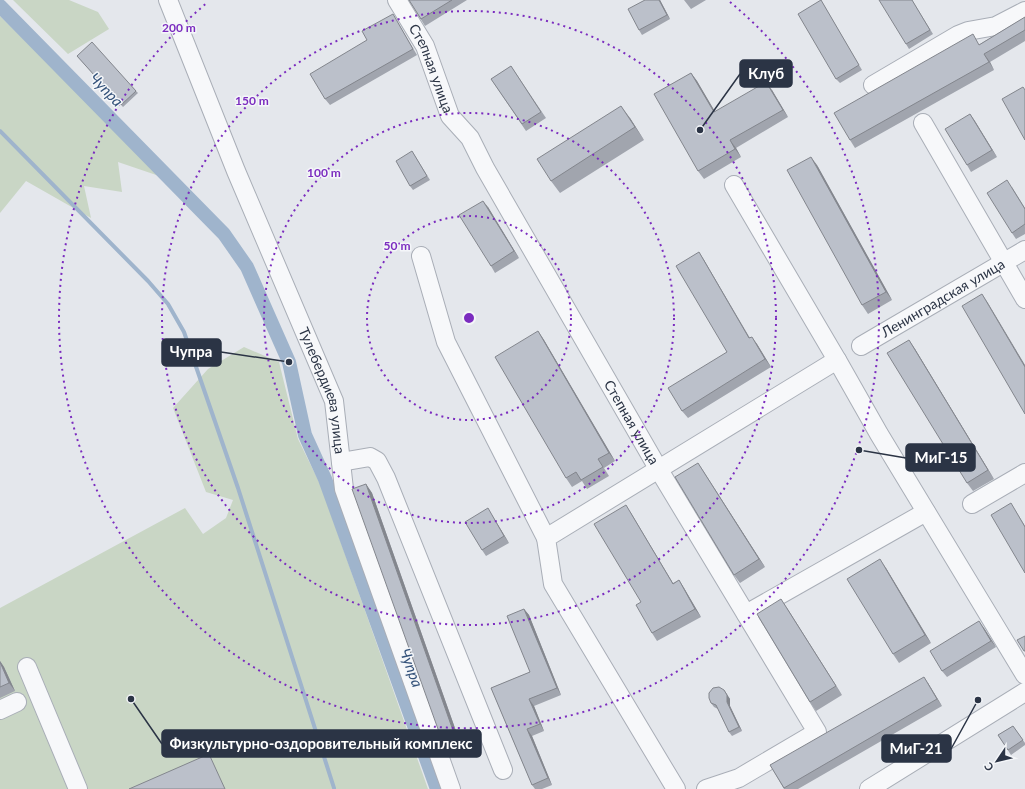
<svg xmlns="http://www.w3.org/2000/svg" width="1025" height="789" font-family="Lato,sans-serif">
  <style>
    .green { fill: #c9d6c5 }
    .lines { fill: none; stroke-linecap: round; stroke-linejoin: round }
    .stream { stroke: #9fb4cc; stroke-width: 4 }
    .canal { stroke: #9fb4cc; stroke-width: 14 }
    .minor-casing { stroke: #a9aeb7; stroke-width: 20 }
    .minor { stroke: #f7f8fa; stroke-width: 18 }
    .wall { fill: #a1a5ae }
    .shaded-wall { fill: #83868d }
    .building { fill: #bbc0ca; stroke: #83868d }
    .ring { fill: none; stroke: #7b2cbf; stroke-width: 2; stroke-dasharray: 2 4 }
    .labels { text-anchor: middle; stroke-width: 3; stroke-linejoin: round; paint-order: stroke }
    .street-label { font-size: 14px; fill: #2b3445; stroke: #f4f6f9 }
    .water-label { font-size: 15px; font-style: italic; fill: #34527a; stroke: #f4f6f9 }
    .centre { fill: #7b2cbf; stroke: #f4f6f9; stroke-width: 2 }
    .ring-label { font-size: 12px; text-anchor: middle; font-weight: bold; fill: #7b2cbf; stroke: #f4f6f9; stroke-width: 3; stroke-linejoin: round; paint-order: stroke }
    .leader { fill: none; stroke: #2b3445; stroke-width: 1.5 }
    .callout-dot { fill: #2b3445; stroke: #f4f6f9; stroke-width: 1.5 }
    .callout { fill: #2b3445; stroke: #2b3445; stroke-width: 1.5 }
    .callout-label { font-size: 15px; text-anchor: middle; font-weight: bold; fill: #fff }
  </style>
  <rect width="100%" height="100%" fill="#e4e7ec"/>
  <!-- green -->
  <path class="green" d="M13,0H69L98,12L109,29L68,54Z
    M0,16L165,178L118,162L122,192L84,186L91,218L26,181L0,213Z
    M244,347L279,362L298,439L321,486L428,789H0V608L185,508L203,534L226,518L233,500L206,492L173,408L208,369Z"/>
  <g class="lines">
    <!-- stream -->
    <path class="stream" d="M0,131L148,281L168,304L184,332L238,488L334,788"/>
    <!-- canal -->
    <path class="canal" d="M0,6L224,234L247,267L289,362L305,435L325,479L437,789"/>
    <defs>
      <g id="minor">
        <path id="s1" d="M168,0L236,171L334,401L344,489L451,789"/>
        <path id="s2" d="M397,0L425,46L450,116L470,138L485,168L659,470L817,732L739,778L706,789"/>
        <path d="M873,85L958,35L968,31L996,26L1025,11"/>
        <path d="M923,123L1025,299"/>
        <path d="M734,185L837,360"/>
        <path d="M421,256L446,342L546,538"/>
        <path id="s3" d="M861,346L1025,250"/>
        <path d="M341,462L370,457L377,461L386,478L503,770"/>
        <path d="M972,504L1025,473"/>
        <path d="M746,614L926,512"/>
        <path d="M27,667L78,789"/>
        <path d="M0,710L17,702"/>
        <path d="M676,789L553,584L546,538L837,360L879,434L1025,675"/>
        <path d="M869,789L1025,692"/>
      </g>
    </defs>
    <!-- minor casing -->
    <use href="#minor" class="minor-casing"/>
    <!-- minor -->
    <use href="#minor" class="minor"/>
  </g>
  <!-- wall -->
  <path class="wall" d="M409,0H467L425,26Z
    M645,0H660L670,19L642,35L639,30Z
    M684,0H706L691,9Z
    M821,0L862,70L840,83L836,79Z
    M912,0L933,34L909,49L906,44Z
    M1025,17V41L990,62L994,70L855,148L850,140L980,44Z
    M397,21L417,55L330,105L325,99L367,40Z
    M77,56L136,91L138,93L123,107Z
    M511,66L546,118L526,131L491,79Z
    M691,73L697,81L715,112L772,90L788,117L736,148L741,157L704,179L698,171Z
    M970,114L997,157L971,172L967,165Z
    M630,118L644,140L560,193L551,181Z
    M412,151L430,180L413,190L410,186Z
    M817,165L892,300L868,314L862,305Z
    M1012,187L1025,208V234L1016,239L1012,233Z
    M488,207L519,258L495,273L491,266Z
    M699,252L704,260L750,338L757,344L771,367L688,418L682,411L727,352Z
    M538,331L544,340L615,461L604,468L609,476L587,489L582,481L572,487L566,478Z
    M909,340L915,349L994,479L973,491L967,483Z
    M698,463L765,567L740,583L734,575Z
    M366,484L372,493L462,748L449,752L443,743Z
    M631,513L673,583L679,580L684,588L701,617L657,641L652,633L641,602Z
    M492,515L509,543L486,556L482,550Z
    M886,568L931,643L899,663L893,654Z
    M787,608L842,695L816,711L810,702Z
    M524,609L529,615L561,695L534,706L544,731L532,736L552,785L542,789H535L532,785L491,688L530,672Z
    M984,628L996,647L947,677L942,671Z
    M0,661L4,667L15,691L0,698Z
    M928,683L942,706L798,789H784L770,765Z
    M724,690L730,699V706L742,731L732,736L729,732L718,709L714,707L711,703Z
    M1013,726L1025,743V745L1011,755L998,735Z"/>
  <!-- shaded-wall -->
  <path class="shaded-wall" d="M659,0H660L670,19L667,15Z
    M984,54L990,62L994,70Z
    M691,73L697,81L720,120L714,112Z
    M766,82L772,90L788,117L783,110Z
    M621,106L630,118L644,140L635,127Z
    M970,114L975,121L997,157L992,150Z
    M730,140L736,148L741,157L735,149Z
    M811,157L817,165L892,300L886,292Z
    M483,201L488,207L519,258L514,251Z
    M699,252L704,260L754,346L749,338Z
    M982,294L988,303L1025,365V367Z
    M538,331L544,340L615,461L609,453Z
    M752,337L757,344L771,367L765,359Z
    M909,340L915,349L994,479L988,470Z
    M698,463L704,472L765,567L759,559Z
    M366,484L372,493L462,748L456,739Z
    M1011,503L1025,526V527Z
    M626,505L631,513L678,592L673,584Z
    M488,508L492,515L509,543L504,536Z
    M880,559L886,568L931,643L925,635Z
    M679,580L684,588L701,617L695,609Z
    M781,599L787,608L842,695L836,686Z
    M524,609L529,615L561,695L557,688Z
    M979,621L984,628L996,647L991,641Z
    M0,661L4,667L15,691L9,683L0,662Z
    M924,677L928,683L942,706L937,699Z
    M724,690L730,699V706L742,731L739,727L727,702Z
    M529,699L534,706L544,731L540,724Z
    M527,729L532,736L552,785L548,778Z"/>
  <!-- building -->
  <path class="building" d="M409,0H452L421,19Z
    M645,0H659L667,15L639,30L628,9Z
    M821,0L859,65L836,79L798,14Z
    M879,0H912L930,30L906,44Z
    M393,14L413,49L325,99L310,74L367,40L362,31Z
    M1025,17V30L984,54L989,62L850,140L834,113L973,34L979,45Z
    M92,42L136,91L121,105L77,56Z
    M511,66L541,112L522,124L491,79Z
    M691,73L714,112L766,82L783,110L730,140L735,149L698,171L654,94Z
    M1023,87L1025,90V140L1002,99Z
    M621,106L635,127L551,181L537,159Z
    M970,114L992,150L967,165L945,129Z
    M412,151L427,176L410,186L396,161Z
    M811,157L886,292L862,305L787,170Z
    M1007,180L1025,209V224L1012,233L987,193Z
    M483,201L514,251L491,266L459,215Z
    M699,252L749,338L752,337L765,359L682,411L668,388L727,352L676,266Z
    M982,294L1025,367V414L962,306Z
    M538,331L609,453L598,459L603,467L581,480L576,472L566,478L495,357Z
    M909,340L988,470L967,483L887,353Z
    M698,463L759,559L734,575L675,477Z
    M366,484L456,739L443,743L352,489Z
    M1011,503L1025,527V573L991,515Z
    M626,505L673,584L679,580L695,609L652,633L636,605L641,602L594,524Z
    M488,508L504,536L482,550L465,522Z
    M880,559L925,635L893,654L847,579Z
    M781,599L836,686L810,702L757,614Z
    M524,609L557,688L529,699L540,724L527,729L548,778L532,785L491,688L530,672L507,616Z
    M979,621L991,641L942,671L930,651Z
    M1025,636V651H1024L1017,640Z
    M0,662L9,683L0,687Z
    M924,677L937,699L784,788L770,765Z
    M719,687L724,690L727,695V702L739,727L729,732L716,705L711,703L709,698V693L713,688Z
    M1013,726L1023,740L1008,750L998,735Z
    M209,754L225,789H129Z"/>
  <!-- distance rings -->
  <g class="ring">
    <circle cx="469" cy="318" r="102"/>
    <circle cx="469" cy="318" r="205"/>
    <circle cx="469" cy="318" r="307"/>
    <path d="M730 2A410 410 0 1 1 208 2"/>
  </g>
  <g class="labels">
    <!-- street labels -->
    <g class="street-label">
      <text dy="5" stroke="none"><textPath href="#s2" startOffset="77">Степная улица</textPath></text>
      <text dy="5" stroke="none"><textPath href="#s3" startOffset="95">Ленинградская улица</textPath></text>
      <text dy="5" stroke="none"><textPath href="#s1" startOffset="421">Тулебердиева улица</textPath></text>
      <text dy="5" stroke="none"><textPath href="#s2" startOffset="485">Степная улица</textPath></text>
    </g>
    <!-- water labels -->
    <g class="water-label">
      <text transform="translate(106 90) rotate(46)" y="5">Чупра</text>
      <text transform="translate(411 668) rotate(70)" y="5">Чупра</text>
    </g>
  </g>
  <circle cx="469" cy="318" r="6" class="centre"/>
  <g class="ring-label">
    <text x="179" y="32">200 m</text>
    <text x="252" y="105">150 m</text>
    <text x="324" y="177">100 m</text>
    <text x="397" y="250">50 m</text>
  </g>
  <!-- callouts -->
  <path class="leader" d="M700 130L740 74M289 362L221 352M859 450L906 458M131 699L162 744M978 700L951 749"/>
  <g class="callout-dot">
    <circle cx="700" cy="130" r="4"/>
    <circle cx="289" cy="362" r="4"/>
    <circle cx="859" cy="450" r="4"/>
    <circle cx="131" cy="699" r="4"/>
    <circle cx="978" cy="700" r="4"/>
  </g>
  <g class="callout">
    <rect x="740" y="60" width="52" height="27" rx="4"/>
    <rect x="162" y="339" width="59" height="27" rx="4"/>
    <rect x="906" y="444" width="69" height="27" rx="4"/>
    <rect x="162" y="730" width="319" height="27" rx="4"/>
    <rect x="882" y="735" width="69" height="27" rx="4"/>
  </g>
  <g class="callout-label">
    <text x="766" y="79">Клуб</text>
    <text x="191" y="357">Чупра</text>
    <text x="941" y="463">МиГ-15</text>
    <text x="321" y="749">Физкультурно-оздоровительный комплекс</text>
    <text x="916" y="754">МиГ-21</text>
  </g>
  <!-- north arrow -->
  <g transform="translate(997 761) rotate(235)" stroke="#f4f6f9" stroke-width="3" paint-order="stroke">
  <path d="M0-3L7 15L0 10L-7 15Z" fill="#2b3445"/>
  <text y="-6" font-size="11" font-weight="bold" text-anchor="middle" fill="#2b3445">С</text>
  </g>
</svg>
